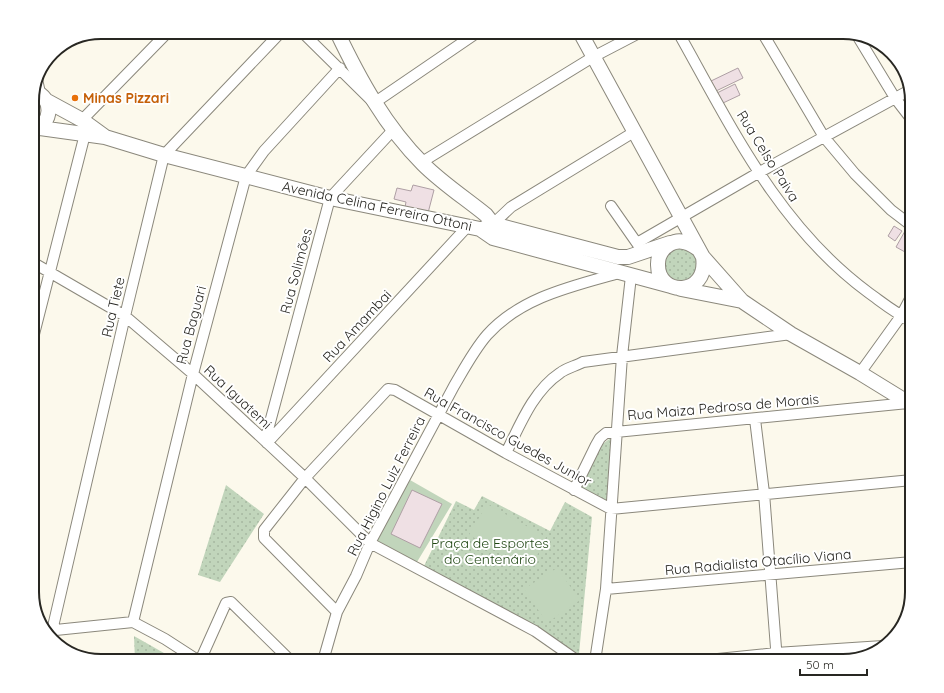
<svg xmlns="http://www.w3.org/2000/svg" width="944" height="693" font-family="Quicksand,sans-serif">
  <style>
    .green { fill: url(#green-dots) }
    .pitch { fill: #c1d5bb }
    .building { fill: #efe0e4; stroke: #ae9fa4 }
    .lines { fill: none; stroke-linecap: round; stroke-linejoin: round }
    .street-casing { stroke: #8b887c; stroke-width: 12 }
    .secondary-casing { stroke: #8b887c; stroke-width: 16 }
    .street { stroke: #fff; stroke-width: 10 }
    .secondary { stroke: #fff; stroke-width: 14 }
    .food-dot { fill: #e8710a; stroke: #fff; stroke-width: 1.5 }
    .labels { text-anchor: middle; stroke-width: 4; stroke-linejoin: round; paint-order: stroke }
    .food-label { font-size: 14px; font-weight: bold; fill: #c56008; stroke: #fff; text-anchor: start }
    .street-label { font-size: 14px; fill: #282722; stroke: #fff }
    .park-label { font-size: 14px; fill: #1f4612; stroke: #fff }
    .rim { fill: none; stroke: #282722; stroke-width: 2 }
  </style>
  <defs>
    <pattern id="green-dots" width="8" height="8" patternUnits="userSpaceOnUse"><rect width="8" height="8" fill="#c1d5bb"/><path d="M2 2h.1M6 6h.1" fill="none" stroke="#a6b7a0" stroke-width="1.8" stroke-linecap="round"/></pattern>
  </defs>
  <rect width="100%" height="100%" fill="#fcf9ec"/>
  <!-- green -->
  <path class="green" d="M32,99C41,108 39,117 32,126Z
    M678,247L690,249C701,261 698,265 693,280L668,283L661,261L665,254Z
    M616,434L610,505L577,487L600,446Z
    M226,485L264,514L220,582L198,575Z
    M482,496L550,531L565,502L592,517L579,654L508,612L424,566L456,501L474,510Z
    M134,636L178,661H135Z"/>
  <!-- pitch -->
  <path class="pitch" d="M410,480L452,504L417,562L376,540Z
    M487,504L546,537L531,568L469,535Z
    M557,568L580,600L547,623L524,589Z"/>
  <!-- building -->
  <path class="building" d="M738,68L743,78L716,91L711,81Z
    M735,84L740,95L723,103L717,93Z
    M413,185L434,190L428,213L405,207L406,202L394,199L397,188L411,191Z
    M894,226L902,231L895,241L888,236Z
    M905,231L912,235V241L905,252L896,247Z
    M412,490L442,504L420,548L391,534Z"/>
  <g class="lines">
    <defs>
      <path id="street" d="M302,32L374,103L478,32
        M678,32C732,128 778,226 869,293C883,303 896,314 912,321
        M762,32L824,137L855,174L891,210L912,226
        M858,37L895,98L912,120
        M37,79L40,93
        M82,120L168,32
        M422,162L593,57L641,32
        M611,206L641,249
        M493,224L511,207L634,132
        M637,243L758,173L910,90
        M32,262L125,316L193,374L305,478L370,543L535,631L578,661
        M32,342L85,134
        M860,373L901,316L912,295
        M755,419L764,493L777,661
        M265,441L330,198L394,129
        M267,443L467,227
        M506,453C520,425 533,391 560,373C566,368 576,366 583,362L791,334
        M574,490L596,445L600,438L606,433L908,403
        M606,589L912,562
        M337,612L264,538V530L305,478L388,389L395,390L506,453L611,509L912,480
        M133,622L193,374L246,176L264,151L340,68
        M46,631L133,622L165,639L199,661
        M52,631L125,316L164,155L281,32
        M200,661L226,603L231,602L291,661
        M323,661L337,612L356,576L370,543L454,386C464,369 474,350 487,335C521,297 573,286 619,273
        M595,661L606,589L622,356L631,276
        M698,661L776,653L883,646"/>
      <path id="secondary" d="M337,32C360,80 385,126 423,164C442,183 465,198 486,215L493,224V238
        M580,32L703,257C709,297 657,297 658,264C658,255 663,248 670,244C680,238 690,243 698,249
        M47,101L82,120L104,136
        M40,128L105,137L164,155L330,198L480,229L493,238L671,286
        M33,130C53,124 54,98 34,91
        M486,227L493,224L618,257H628L670,243
        M703,257L742,301
        M681,289L742,301L791,334L860,373L912,405"/>
    </defs>
    <!-- street casing -->
    <use href="#street" class="street-casing"/>
    <!-- secondary casing -->
    <use href="#secondary" class="secondary-casing"/>
    <!-- street -->
    <use href="#street" class="street"/>
    <!-- secondary -->
    <use href="#secondary" class="secondary"/>
  </g>
  <!-- markers -->
  <circle class="food-dot" cx="75" cy="98" r="4"/>
  <g class="labels">
    <!-- food labels -->
    <g class="food-label">
      <text x="83" y="103">Minas Pizzari</text>
    </g>
    <!-- street labels -->
    <g class="street-label">
      <text transform="translate(768 156) rotate(58)" y="5">Rua Celso Paiva</text>
      <text transform="translate(377 206) rotate(12)" y="5">Avenida Celina Ferreira Ottoni</text>
      <text transform="translate(296 271) rotate(-75)" y="5">Rua Solimões</text>
      <text transform="translate(113 307) rotate(-77)" y="5">Rua Tiete</text>
      <text transform="translate(191 325) rotate(-75)" y="5">Rua Baguari</text>
      <text transform="translate(357 326) rotate(-47)" y="5">Rua Amambai</text>
      <text transform="translate(238 397) rotate(43)" y="5">Rua Iguatemi</text>
      <text transform="translate(723 407) rotate(-5)" y="5">Rua Maiza Pedrosa de Morais</text>
      <text transform="translate(508 437) rotate(29)" y="5">Rua Francisco Guedes Junior</text>
      <text transform="translate(386 486) rotate(-63)" y="5">Rua Higino Luiz Ferreira</text>
      <text transform="translate(758 562) rotate(-5)" y="5">Rua Radialista Otacílio Viana</text>
    </g>
    <!-- park labels -->
    <g class="park-label">
      <text x="490" y="548">Praça de Esportes<tspan x="490" dy="16">do Centenário</tspan></text>
    </g>
  </g>
  <!-- crop -->
  <path d="M0 0H944V693H0ZM101 39H843A62 62 0 0 1 905 101V592A62 62 0 0 1 843 654H101A62 62 0 0 1 39 592V101A62 62 0 0 1 101 39Z" fill="#fff" fill-rule="evenodd"/>
  <path class="rim" d="M101 39H843A62 62 0 0 1 905 101V592A62 62 0 0 1 843 654H101A62 62 0 0 1 39 592V101A62 62 0 0 1 101 39Z"/>
  <!-- scale -->
  <path d="M800 669v6h67v-6" fill="none" stroke="#282722" stroke-width="2"/>
  <text x="806" y="669" font-size="12" fill="#282722" stroke="#ffffff" stroke-width="3" paint-order="stroke">50 m</text>
</svg>
